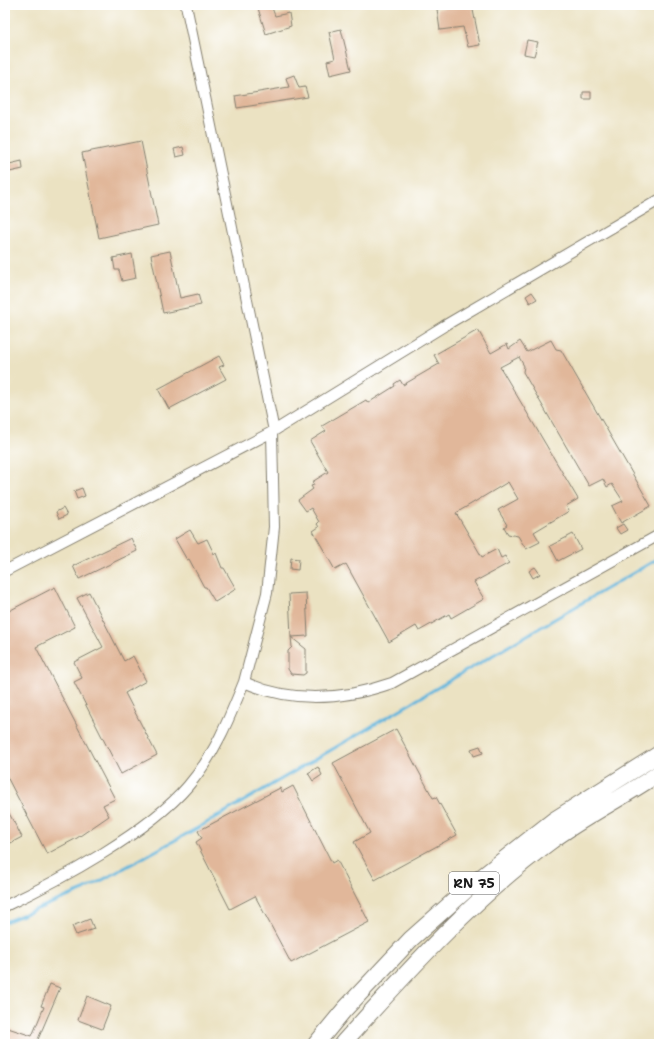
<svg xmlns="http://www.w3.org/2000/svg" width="664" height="1049" font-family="'Shantell Sans',sans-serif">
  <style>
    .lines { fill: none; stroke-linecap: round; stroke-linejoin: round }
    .stream { stroke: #61b5dd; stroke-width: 3 }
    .building { fill: #e1b79a }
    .minor-casing { stroke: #847f6f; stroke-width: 12 }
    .trunk-casing { stroke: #847f6f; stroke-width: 18 }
    .minor { stroke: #fff; stroke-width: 10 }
    .trunk { stroke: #fff; stroke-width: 16 }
    .labels { text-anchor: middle; stroke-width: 3; stroke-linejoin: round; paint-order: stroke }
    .shield { fill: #fff; stroke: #606060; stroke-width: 1 }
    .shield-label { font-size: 13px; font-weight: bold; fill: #1c1c1c }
  </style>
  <rect width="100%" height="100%" fill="#fff"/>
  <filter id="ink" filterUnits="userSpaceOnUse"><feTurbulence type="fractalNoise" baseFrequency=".025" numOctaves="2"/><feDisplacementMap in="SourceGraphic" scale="8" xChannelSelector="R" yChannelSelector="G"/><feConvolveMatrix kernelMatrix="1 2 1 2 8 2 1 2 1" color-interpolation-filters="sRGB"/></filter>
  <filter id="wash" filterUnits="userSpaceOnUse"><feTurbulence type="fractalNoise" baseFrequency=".012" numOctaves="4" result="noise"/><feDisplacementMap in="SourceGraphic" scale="16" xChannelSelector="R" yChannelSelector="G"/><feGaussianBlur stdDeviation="0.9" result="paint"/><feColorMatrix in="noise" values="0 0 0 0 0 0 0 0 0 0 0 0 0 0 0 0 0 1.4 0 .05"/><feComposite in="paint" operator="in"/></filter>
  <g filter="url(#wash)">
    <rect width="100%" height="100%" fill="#ebe2c2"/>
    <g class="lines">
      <!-- stream -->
      <path class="stream" d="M5,922L84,890L203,825L659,558"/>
    </g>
    <g id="blocks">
      <!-- building -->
      <path class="building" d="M257,5H271L275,16L289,13L291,26L266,34Z
        M460,5H472L480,45L468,47L463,27L440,30L437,9Z
        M341,29L351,70L330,75L327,61L335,59L329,32Z
        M527,40L538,42L534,56L524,54Z
        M294,75L299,88L305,87L308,97L237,108L235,96L289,87L286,78Z
        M583,92H591V99H583Z
        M141,141L158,225L99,238L82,153Z
        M183,147L185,155L176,157L174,149Z
        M22,161L23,169L5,173V165Z
        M170,251L180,298L198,294L201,305L163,313L151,255Z
        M132,254L136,278L122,281L119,270H115L113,258Z
        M532,292L537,299L530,303L526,296Z
        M478,330L491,353L507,344L509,349L520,341L527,352L551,340L556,349L561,350L651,506L621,523L612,506L623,501L612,484L607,487L603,479L589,486L523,372L524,366L519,357L500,367L578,499L566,506L569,511L534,532L540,542L526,549L518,536L508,534L504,527L507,525L498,510L518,499L508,482L456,513L482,557L497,549L501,558L505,556L509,563L474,582L484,599L451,618L449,614L419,631L416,626L389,642L346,564L335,570L313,531L319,527L317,524L319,522L311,508L306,511L298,500L313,489L311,486L314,485L312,482L328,472L310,441L326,431L322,426L366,400L368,403L395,386L394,384L400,380L403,385L439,364L434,355Z
        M219,356L224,365L219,367L226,379L169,409L158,389Z
        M82,488L85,496L77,499L74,491Z
        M63,508L67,515L59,519L56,512Z
        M623,524L627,530L620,534L616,528Z
        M190,530L198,543L207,539L214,554L216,553L222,568H224L236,589L215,602L206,587H204L189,559L187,560L175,539Z
        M573,534L581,549L558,561L550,546Z
        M131,538L137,551L79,579L73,566Z
        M291,558L299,559L298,570L290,569Z
        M535,567L540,574L533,578L529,571Z
        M55,587L75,627L36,647L115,799L103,805L109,816L77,838L47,854L5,773V613Z
        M89,592L124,661L133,656L146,681L125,693L157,755L121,774L74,682L82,678L74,662L103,647L77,598Z
        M306,593L308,636L291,637L289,594Z
        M291,637L306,649V673L303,675L291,674L288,669V651L292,647Z
        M396,729L433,798L436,797L457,835L375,880L354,842L370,833L333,763Z
        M480,746L483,753L474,756L471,749Z
        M318,767L322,775L313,781L308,773Z
        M293,786L332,863L337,860L369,922L291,963L255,896L230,909L196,842L202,838L198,831L280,788L282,792Z
        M5,806L22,837L5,846Z
        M90,919L94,929L76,935L72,926Z
        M50,984L60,988L36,1044H5V1027L32,1036L44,1007L41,1006Z
        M87,996L111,1006L102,1029L78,1020Z"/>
    </g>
  </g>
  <g filter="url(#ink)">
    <use href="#blocks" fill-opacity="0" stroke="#847f6f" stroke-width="1"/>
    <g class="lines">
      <defs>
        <path id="minor" d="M186,5L274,431
          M272,432L274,527L267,593L244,682C293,704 343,700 392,683L659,535
          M5,571L272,432L444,326L659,200
          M5,906C60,880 149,832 188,786C214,756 229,719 244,682"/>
        <path id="trunk" d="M316,1044L344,1010L411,939L473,884L554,820L659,754
          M342,1044C407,972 472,899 551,841C585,816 624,797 659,773"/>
      </defs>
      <!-- minor casing -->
      <use href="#minor" class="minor-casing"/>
      <!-- trunk casing -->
      <use href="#trunk" class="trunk-casing"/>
      <!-- minor -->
      <use href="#minor" class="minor"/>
      <!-- trunk -->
      <use href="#trunk" class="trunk"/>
    </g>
  </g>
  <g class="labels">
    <!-- shield labels -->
    <rect class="shield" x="449" y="872" width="50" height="22" rx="3"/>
    <g class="shield-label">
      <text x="474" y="888">RN 75</text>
    </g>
  </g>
  <!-- margin -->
  <rect width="664" height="1049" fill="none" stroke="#fff" stroke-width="20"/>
</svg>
